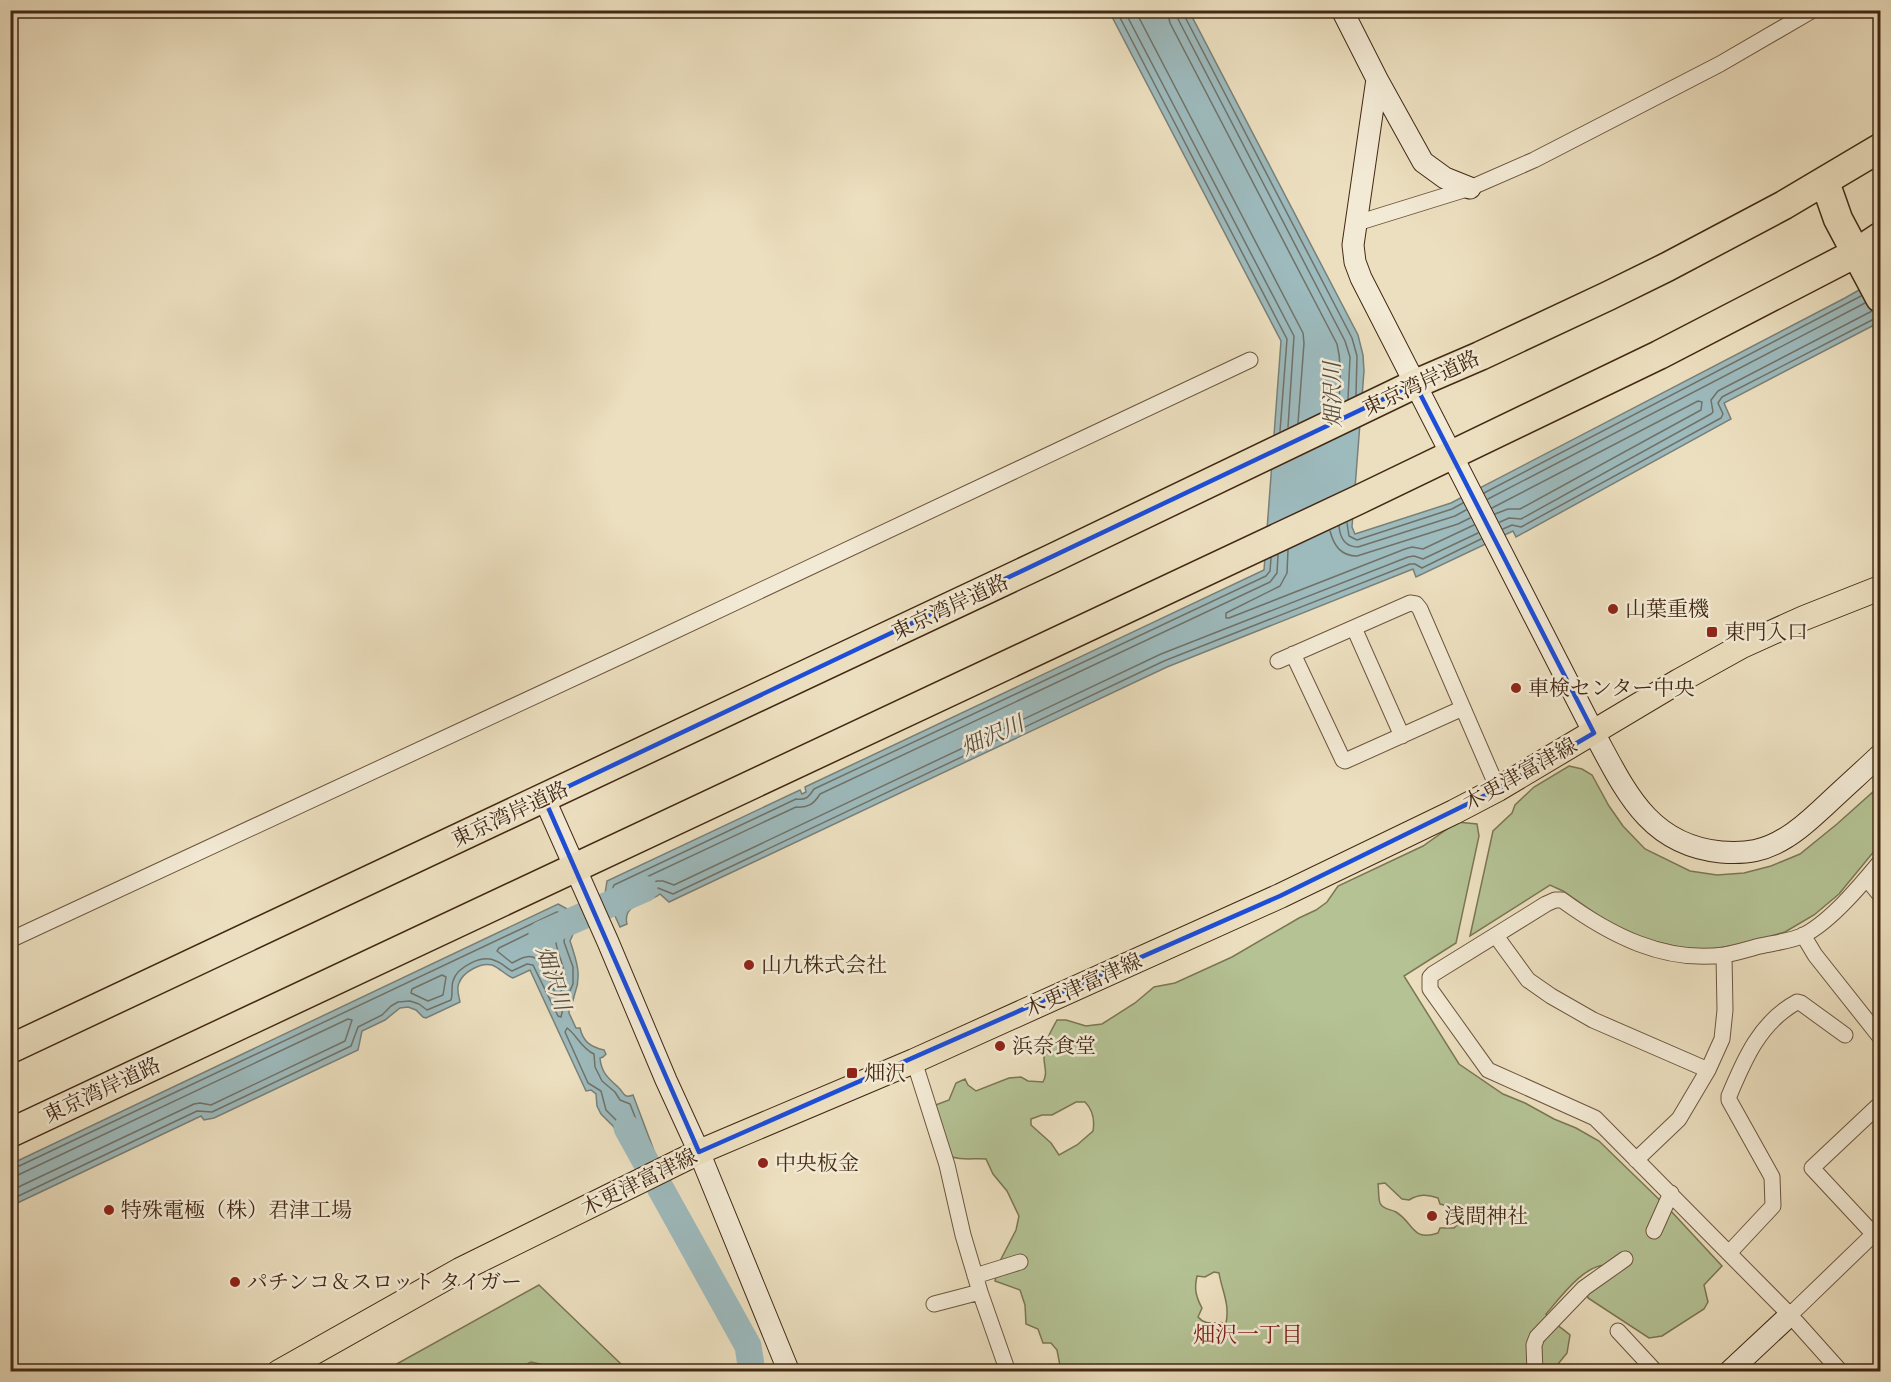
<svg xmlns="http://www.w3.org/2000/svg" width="1891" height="1382" font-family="'Gentium Book Plus','Noto Serif JP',serif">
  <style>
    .green { fill: #b4c294; stroke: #7b7654; stroke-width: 1.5; fill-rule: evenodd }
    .water { fill: #9dbabd; stroke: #798079; stroke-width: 1.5 }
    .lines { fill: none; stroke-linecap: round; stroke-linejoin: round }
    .shore { stroke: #707268; stroke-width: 1.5 }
    .river { stroke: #9dbabd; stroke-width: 27 }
    .street-casing { stroke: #6c563f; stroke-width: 17 }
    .secondary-casing { stroke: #422914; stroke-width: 23 }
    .primary-casing { stroke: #422914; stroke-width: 26 }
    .highway-casing { stroke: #422914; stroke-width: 31 }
    .street { stroke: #f3ead5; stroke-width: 15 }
    .secondary { stroke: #f3ead5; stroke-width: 21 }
    .primary { stroke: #ecdfbf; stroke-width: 24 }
    .highway { stroke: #ecdfbf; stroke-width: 28 }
    .marked { fill: none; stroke: #1d4ed8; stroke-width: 4.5; stroke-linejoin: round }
    .poi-dot { fill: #8f2418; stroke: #f3ead5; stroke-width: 2 }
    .labels { text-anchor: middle; stroke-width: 5; stroke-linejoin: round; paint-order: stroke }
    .street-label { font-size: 21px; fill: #422914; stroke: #f3ead5 }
    .poi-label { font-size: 21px; fill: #422914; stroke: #f3ead5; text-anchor: start }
    .water-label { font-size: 22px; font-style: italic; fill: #594d3e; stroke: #f3ead5 }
    .neighbourhood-label { font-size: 22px; fill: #7a1f14; stroke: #f3ead5 }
  </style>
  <rect width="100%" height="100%" fill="#ecdfbf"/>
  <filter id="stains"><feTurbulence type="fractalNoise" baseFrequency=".00333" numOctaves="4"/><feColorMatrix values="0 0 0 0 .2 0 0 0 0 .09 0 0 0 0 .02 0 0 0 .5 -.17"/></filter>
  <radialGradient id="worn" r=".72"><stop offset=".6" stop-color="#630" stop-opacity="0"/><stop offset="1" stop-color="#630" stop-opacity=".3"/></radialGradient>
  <!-- green -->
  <path class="green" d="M1569,766L1582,769L1592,775L1609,806L1623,826L1645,849L1690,871L1717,875L1744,873L1771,866L1800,854L1837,824L1874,791L1880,790V844L1839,894L1814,915L1785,932L1752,942L1714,949H1687L1649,940L1622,932L1563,891L1550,885L1470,936L1493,831L1512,813L1515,805L1534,787Z
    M1457,822L1477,824L1479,836L1456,943L1404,976L1459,1064L1503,1094L1525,1103L1554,1119L1576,1128L1599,1141L1670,1210L1722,1266L1704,1285L1708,1302L1704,1309L1662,1336L1649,1338L1588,1298L1586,1289L1608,1265C1585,1263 1560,1298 1546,1314C1551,1322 1562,1328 1570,1335L1567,1353L1558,1364V1371L1299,1372L1286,1365L1272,1370L1260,1372L1061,1371L1057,1350L1051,1343H1043L1038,1329L1026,1324L1025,1305L1020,1290L995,1281L999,1263L1016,1230L1019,1216L1007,1191L993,1174L986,1159C972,1158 959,1161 946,1155L933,1106L949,1100L956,1083L965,1079L968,1085L976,1091L1009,1078L1021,1077L1028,1081L1043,1082C1048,1073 1044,1067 1044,1058C1043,1044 1051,1031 1057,1020H1066L1086,1026L1102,1024L1135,1003L1154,987L1175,983L1232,957L1299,918L1316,910L1327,902L1338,886L1423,846ZM1076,1102H1085C1093,1110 1095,1119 1093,1131L1077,1145L1059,1155L1051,1143L1031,1125V1119L1042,1115H1052ZM1385,1183L1402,1199L1409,1200C1419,1194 1427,1194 1438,1198L1440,1204L1456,1208L1457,1225L1454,1228H1440L1438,1233C1412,1242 1414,1223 1396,1212C1391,1209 1383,1210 1380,1203C1378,1198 1379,1190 1378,1184ZM1214,1272L1219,1273C1222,1291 1230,1304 1226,1323C1215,1321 1207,1327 1198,1317L1202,1308C1196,1297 1194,1289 1197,1276L1205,1277Z
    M539,1285L622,1365L626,1371H557L553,1367L531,1362L511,1372L478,1371L469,1366L439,1371H384Z"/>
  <!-- water -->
  <path class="water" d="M1109,11H1189L1358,335L1363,355L1364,371L1352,527L1355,534L1451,503L1845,298L1880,278V322L1724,403L1731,419L1516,537L1513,531L1416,577L1413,569L1167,667L669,902L660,894C648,904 622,903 627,924L620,927L605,894L607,881L800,790L802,794L806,792L805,787L1264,570L1281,341Z
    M558,904L571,911L579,929L574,932L570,941C576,959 582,975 575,993C573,999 574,1002 569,1006V1013L576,1028H580C583,1042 591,1047 604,1050L606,1054L603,1057L600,1058C601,1072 608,1078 618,1087C624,1092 623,1099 633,1095L656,1156L635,1167L629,1149L613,1126L601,1114L597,1106L596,1094L591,1090L586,1091L530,970L513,978C505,975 500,968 492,965C481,962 463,972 459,983C456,989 459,996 460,1002L426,1018L423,1017L416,1010L408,1007L400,1008L385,1020L362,1031L358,1050L214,1118L204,1120L201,1116L11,1206V1164Z"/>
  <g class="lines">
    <!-- shore -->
    <path class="shore" d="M1116,10L1287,339L1280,431
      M1124,10L1294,336L1288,427
      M1135,10L1303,333L1304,343L1298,423
      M1167,10L1170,23L1337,344C1342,364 1340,382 1339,403
      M1176,10L1178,19L1345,341L1350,357L1348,399
      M1184,10V15L1352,338L1357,356L1356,395
      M1484,493L1861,296
      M1488,499L1865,303
      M1492,508L1698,401L1702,402L1701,410L1520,509H1508L1495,514
      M1500,522L1509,518L1521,519L1711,414L1713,412L1711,400L1718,391L1872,311
      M1347,523L1349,536L1357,540L1452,509L1463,503
      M1339,526C1340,538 1345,547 1358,547L1455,516L1466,510
      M1503,529L1512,525L1521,527L1721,418L1723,414L1718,403L1722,397L1876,318L1880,317
      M1330,531C1334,546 1341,556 1357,556L1458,524L1470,518
      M1288,550L1287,573L1280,586L1226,613V618H1229L1405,549L1412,547L1423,549L1474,525
      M1278,555L1277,573L1270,582L820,794C814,804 808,808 796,807L621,889L619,892L621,895L624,896L657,881H663L674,885L1161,654L1408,557L1414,556L1423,559L1478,533
      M1271,558L1270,571L1266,576L814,789C808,798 806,800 796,799L614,885L611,893L618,907L622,909C632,899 646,895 658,888L673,894L1164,661L1410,564H1415L1422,568L1481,539
      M556,920H560L562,924C559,930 556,936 556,943C559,962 573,978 558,995L555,993C550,981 543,953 526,957C521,958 516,961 512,963L497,951L499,948Z
      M442,975L446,977L443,995L428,1001L411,993L412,989Z
      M567,1028C577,1035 581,1048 594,1054L595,1067L602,1081L615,1092L620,1100L630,1104L648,1150L647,1154L641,1157L638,1156L634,1146L618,1122L606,1110L601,1091L588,1083L565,1032Z
      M10,1169L15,1168L557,912L566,915L570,924L565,934L564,942L573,967V984L564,1004L561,1017L558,1016L533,965L527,964L512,971C506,968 502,963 496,961C482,954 457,967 453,981C451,987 453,994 451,1000L427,1010L419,1004L410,1001L398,1002L391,1006L382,1015L358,1027L351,1046L212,1112L197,1111L10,1200
      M10,1176L18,1175L348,1019L352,1020L345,1041L211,1105L200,1103L194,1104L10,1191"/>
    <!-- river -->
    <path class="river" d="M542,934L644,889
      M627,1128L748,1346L752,1372"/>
    <defs>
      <path id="street" d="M1357,223L1470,188L1534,160L1720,64L1813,10
        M1354,628L1402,736
        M1293,654L1343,760L1345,761L1463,708
        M1278,661L1410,603L1416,604L1420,609L1498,789
        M1867,879L1880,895
        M1803,935L1815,955L1880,1037
        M1496,936L1528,980L1551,996L1593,1020L1708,1070
        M10,940L630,652L1250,360
        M914,1061L947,1165L963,1235L980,1292L1008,1372
        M1880,1104L1812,1168L1880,1241
        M1636,1160L1679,1119L1708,1070L1722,1039L1725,1010L1724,955
        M1654,1231L1671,1193
        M1729,1253L1773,1206L1772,1177L1729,1100V1096C1744,1060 1760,1022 1797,1002L1801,1003L1845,1035
        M975,1276L1020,1262
        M934,1304L980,1292
        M1790,1315L1880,1228
        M1618,1331L1656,1372
        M1535,1372L1534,1345L1537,1337L1584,1288L1625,1259
        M1841,1372L1790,1315L1595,1118L1488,1070L1430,989V977L1433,974L1546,904L1555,900H1562C1610,935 1664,963 1724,955C1736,953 1748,949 1760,946C1773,943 1792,941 1804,935C1831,921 1861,885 1880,862"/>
      <path id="secondary" d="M1342,10L1377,79L1353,245L1355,262L1361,278L1594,733C1625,790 1648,845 1721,852C1747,854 1765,851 1787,837C1802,828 1814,816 1826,805C1844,788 1862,772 1880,755
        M1377,79L1423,162L1445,178L1470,188
        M544,798L608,942L666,1080L699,1152L789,1372
        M1729,1372L1790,1315"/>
      <path id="primary" d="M279,1372L460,1270L699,1152L914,1061L1280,896L1454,812L1498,789L1679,681L1742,646L1804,618L1880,588"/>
      <path id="highway" d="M1825,182L1838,219L1880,298
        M10,1049L1051,559L1415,384L1480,356L1608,296L1667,267L1784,205L1880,148
        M10,1133L1358,500L1659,355L1856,253L1880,237"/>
    </defs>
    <!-- street casing -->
    <use href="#street" class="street-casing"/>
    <!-- secondary casing -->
    <use href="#secondary" class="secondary-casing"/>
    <!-- primary casing -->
    <use href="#primary" class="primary-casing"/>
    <!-- highway casing -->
    <use href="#highway" class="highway-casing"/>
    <!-- street -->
    <use href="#street" class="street"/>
    <!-- secondary -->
    <use href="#secondary" class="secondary"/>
    <!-- primary -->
    <use href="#primary" class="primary"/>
    <!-- highway -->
    <use href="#highway" class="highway"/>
  </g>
  <!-- marked area -->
  <path class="marked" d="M1415,384L1594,733L1498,789L1280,896L699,1152L544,798Z"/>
  <!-- markers -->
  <g class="poi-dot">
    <circle cx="1613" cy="609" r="6"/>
    <rect x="1706" y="626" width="12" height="12" rx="3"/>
    <circle cx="1516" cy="688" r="6"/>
    <circle cx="749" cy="965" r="6"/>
    <circle cx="1000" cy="1046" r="6"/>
    <rect x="846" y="1067" width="12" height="12" rx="3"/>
    <circle cx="763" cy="1163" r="6"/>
    <circle cx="109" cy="1210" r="6"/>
    <circle cx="1432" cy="1216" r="6"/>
    <circle cx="235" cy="1282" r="6"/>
  </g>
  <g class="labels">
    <!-- street labels -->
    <g class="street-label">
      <text transform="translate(1421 383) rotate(-25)" y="7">東京湾岸道路</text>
      <text transform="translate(950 607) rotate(-25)" y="7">東京湾岸道路</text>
      <text transform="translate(1520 774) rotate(-29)" y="7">木更津富津線</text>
      <text transform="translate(510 814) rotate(-25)" y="7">東京湾岸道路</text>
      <text transform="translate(1083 985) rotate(-24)" y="7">木更津富津線</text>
      <text transform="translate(102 1090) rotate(-25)" y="7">東京湾岸道路</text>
      <text transform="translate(639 1182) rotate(-26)" y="7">木更津富津線</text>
    </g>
    <!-- poi labels -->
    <g class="poi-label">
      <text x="1625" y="616">山葉重機</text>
      <text x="1724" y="639">東門入口</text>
      <text x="1528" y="695">車検センター中央</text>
      <text x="761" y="972">山九株式会社</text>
      <text x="1012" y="1053">浜奈食堂</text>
      <text x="864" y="1080">畑沢</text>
      <text x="775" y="1170">中央板金</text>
      <text x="121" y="1217">特殊電極（株）君津工場</text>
      <text x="1444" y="1223">浅間神社</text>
      <text x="247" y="1289">パチンコ＆スロット タイガー</text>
    </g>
    <!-- water labels -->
    <g class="water-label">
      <text transform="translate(1332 395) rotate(-91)" y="8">畑沢川</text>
      <text transform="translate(992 735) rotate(-24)" y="8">畑沢川</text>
      <text transform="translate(554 978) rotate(72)" y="8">畑沢川</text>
    </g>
    <!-- neighbourhood labels -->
    <g class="neighbourhood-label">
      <text x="1248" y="1342">畑沢一丁目</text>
    </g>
  </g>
  <!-- margin -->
  <rect width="1891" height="1382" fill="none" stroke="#ecdfbf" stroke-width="36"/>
  <rect x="12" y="12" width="1867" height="1358" fill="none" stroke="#422914" stroke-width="3"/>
  <rect x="18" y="18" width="1855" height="1346" fill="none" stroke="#422914" stroke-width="1.5"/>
  <rect width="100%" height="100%" filter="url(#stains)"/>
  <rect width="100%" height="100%" fill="url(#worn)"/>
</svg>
